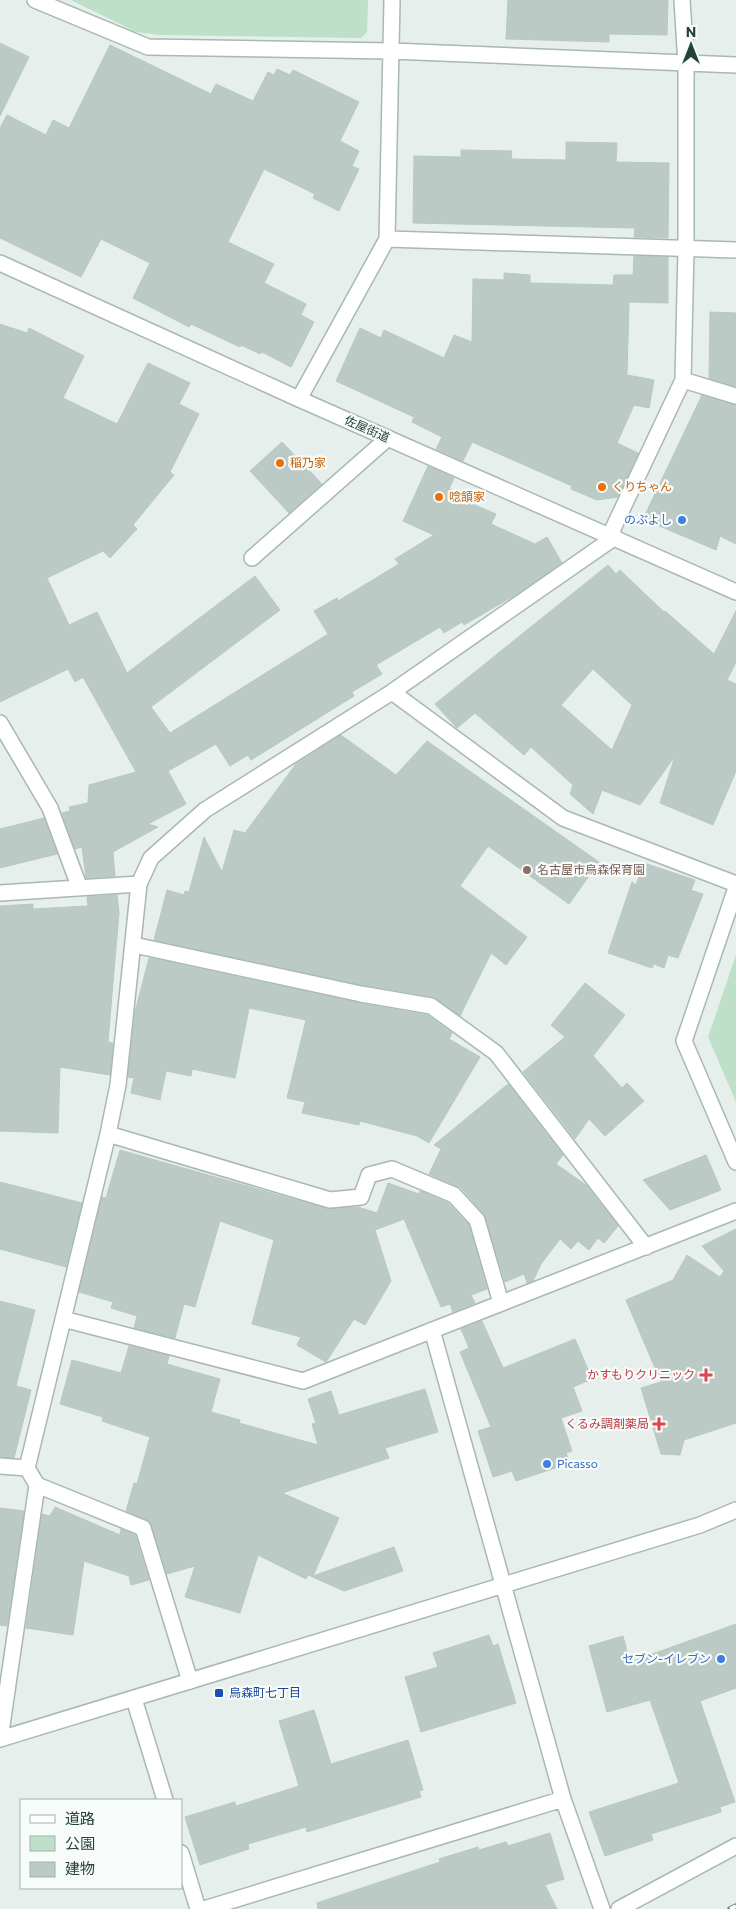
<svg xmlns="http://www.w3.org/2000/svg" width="736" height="1909" font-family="Commissioner,'Noto Sans JP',sans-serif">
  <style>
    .green { fill: #bfe0c8 }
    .building { fill: #bbcac4; stroke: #b8c9c2; fill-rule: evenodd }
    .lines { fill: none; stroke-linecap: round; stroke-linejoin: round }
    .service-casing { stroke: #a8b8b2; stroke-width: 18 }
    .minor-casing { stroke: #a8b8b2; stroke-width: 18 }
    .tertiary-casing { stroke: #a8b8b2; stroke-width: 18 }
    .service { stroke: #fff; stroke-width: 15 }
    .minor { stroke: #fff; stroke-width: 15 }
    .tertiary { stroke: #fff; stroke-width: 15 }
    .rail-casing { stroke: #5f7d75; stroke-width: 5.5 }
    .rail { stroke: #f7fbf9; stroke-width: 4; stroke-dasharray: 11; stroke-linecap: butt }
    .food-dot { fill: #e8710a; stroke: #f7fbf9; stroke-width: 2 }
    .shop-dot { fill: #3f7fe0; stroke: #f7fbf9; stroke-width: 2 }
    .education-dot { fill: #8d6e63; stroke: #f7fbf9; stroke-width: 2 }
    .health-dot { fill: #e0444e; stroke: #f7fbf9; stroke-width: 2 }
    .transit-dot { fill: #1a4fb4; stroke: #f7fbf9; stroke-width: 2 }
    .labels { text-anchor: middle; stroke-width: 4.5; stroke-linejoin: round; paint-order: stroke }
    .street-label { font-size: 12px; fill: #24423a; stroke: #f7fbf9 }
    .food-label { font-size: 12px; fill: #c56008; stroke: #f7fbf9; text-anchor: start }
    .shop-label { font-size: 12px; fill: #366cbe; stroke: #f7fbf9; text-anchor: end }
    .education-label { font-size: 12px; fill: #785e54; stroke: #f7fbf9; text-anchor: start }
    .health-label { font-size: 12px; fill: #be3a42; stroke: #f7fbf9; text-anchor: end }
    .transit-label { font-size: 12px; fill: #164399; stroke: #f7fbf9; text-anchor: start }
  </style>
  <rect width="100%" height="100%" fill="#e6efeb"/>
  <!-- green -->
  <path class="green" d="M71,0H368L367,32L361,38L159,35L136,32Z
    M736,955V1102L708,1037Z"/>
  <!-- building -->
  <path class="building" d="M508,0H668L667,35L609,34V42L506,39Z
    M0,43L29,57L0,116Z
    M110,45L211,94L216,84L253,101L268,72L274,75L277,69L290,75L293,70L359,102L340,141L359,151L352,166L359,169L339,211L313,198L315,194L264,169L228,242L274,264L264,283L306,304L301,315L314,322L291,367L262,352L260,354L241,345L240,347L191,324L189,327L133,298L150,263L101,239L81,277L0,238V128L7,115L46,135L53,120L69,128Z
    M566,142L617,143L616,162L669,163L668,238L634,237L635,228L413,223L414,156L461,157V150L512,151L511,159L566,160Z
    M634,256L668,257V303L629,302L627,375L654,380L649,408L634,405L617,443L638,453L618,497L597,500L571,489L572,486L472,442L463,461L436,449L442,437L412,422L414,417L336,381L360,328L381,338L384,330L444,358L454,335L472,342L473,279L504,280V273L530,275V283L613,285L614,275H633Z
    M710,312L736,313V386L709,378Z
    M0,324L27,333L29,328L84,356L63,398L117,424L148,363L190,383L179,404L199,414L170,472L174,475L133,525L137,529L110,558L103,551L47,578L69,625L97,612L127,673L255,576L280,610L151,707L170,733L328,634L314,611L337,598L338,601L399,564L395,559L434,535L403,521L428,466L454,478L449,489L463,495L461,499L496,514L491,524L535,544L547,537L562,563L517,594L464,625L462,622L444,633L440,627L376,665L382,674L352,692L354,696L251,760L248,755L230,766L216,744L168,771L186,804L148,824L158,827L113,852L115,876L86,878L82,847L75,849L62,813L70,811L69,807L88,803L89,785L136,772L83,677L75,682L68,669L0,702Z
    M702,395L736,405V544L720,536L716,550L643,519Z
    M282,442L322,484L289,513L250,471Z
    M608,565L616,574L620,570L664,612L665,611L714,654L736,611V662L727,680L736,684V771L713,825L660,803L675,756L640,805L602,790L593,814L570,794L573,785L531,747L524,755L475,713L457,728L435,704ZM593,669L632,705L612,750L561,705Z
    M341,735L396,775L427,741L599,862L569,904L488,846L460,886L527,937L506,965L491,953L460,1016L433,997L363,985L154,940L167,890L184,895L185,891L189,892L204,837L222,872L234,830L245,833L296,764Z
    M44,818L57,854L0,868V829Z
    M644,863L695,880L691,890L703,894L678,958L668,955L664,968L654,964L652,968L608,953L632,882L636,885Z
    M117,895L119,913L108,1042L113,1043L110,1075L60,1067L58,1133L0,1131V906L33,904V909L88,906L87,897Z
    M149,958L359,1003L427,1015L452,1033L449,1039L480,1057L429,1143L417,1136L360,1121L359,1125L302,1113L305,1102L287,1098L306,1020L249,1008L235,1078L192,1069L191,1076L166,1071L160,1100L131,1093L134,1078L128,1077L135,1012Z
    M585,983L625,1015L593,1056L622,1088L627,1083L644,1101L605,1136L589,1119L575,1139L523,1072L565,1037L551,1025Z
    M508,1084L563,1155L556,1164L586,1185L618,1226L604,1243L598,1238L589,1250L578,1241L571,1249L560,1239L541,1264L533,1281L527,1283L524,1274L505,1282L484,1214L461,1188L429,1174L441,1149L434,1145Z
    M120,1150L328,1209L358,1207L377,1213L388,1183L419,1194L420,1191L448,1203L469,1225L487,1289L471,1295L475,1303L453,1312L450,1304L441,1307L404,1219L375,1230L391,1281L365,1325L354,1319L326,1362L297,1345L301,1337L252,1324L274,1240L220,1221L195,1307L184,1304L175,1338L134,1328L137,1316L111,1308L113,1302L79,1292L102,1197L106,1198Z
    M706,1155L721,1190L670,1210L643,1180Z
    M0,1182L82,1203L66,1267L0,1249Z
    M736,1229V1423L684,1440L680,1455L661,1454L641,1388L661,1382L626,1300L673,1280L687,1255L720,1277L724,1271L702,1246Z
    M0,1301L35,1310L16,1386L31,1390L14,1458L0,1457Z
    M482,1321L503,1368L575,1339L592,1379L573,1387L582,1411L561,1418L572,1451L566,1453L570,1463L516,1481L512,1471L493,1477L478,1431L491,1427L460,1352L469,1348L461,1329Z
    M129,1346L169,1356L167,1364L220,1379L211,1412L240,1420L239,1423L318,1445L312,1424L316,1423L308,1399L331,1391L339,1415L425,1389L438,1432L385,1448L389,1458L282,1493L339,1518L313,1576L394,1547L403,1571L344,1591L308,1575L306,1579L258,1555L240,1613L185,1597L195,1566L167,1574L150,1522L126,1511L134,1483L137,1484L150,1437L102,1421L103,1417L60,1404L72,1360L121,1373Z
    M55,1507L120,1535L121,1529L135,1535L149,1580L131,1585L129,1576L84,1561L73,1635L26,1628L42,1514L50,1516Z
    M0,1508L24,1511L7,1626L0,1625Z
    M736,1624V1688L700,1701L735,1802L720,1807L721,1812L651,1834L653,1840L605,1856L589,1812L679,1783L650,1700L607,1712L589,1646L623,1636L630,1662Z
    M489,1635L493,1646L498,1644L516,1703L421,1732L405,1677L438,1667L433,1653Z
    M314,1710L331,1764L408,1740L423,1790L419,1791L421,1797L307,1832L306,1827L248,1844L249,1849L200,1865L185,1817L235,1802L236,1806L299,1786L279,1721Z
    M550,1833L564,1879L545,1885L557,1909H318L317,1903L440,1862L439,1859L478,1847L479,1850L506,1842L508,1846Z"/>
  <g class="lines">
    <defs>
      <path id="service" d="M252,558L388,438"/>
      <path id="minor" d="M35,0L148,47L391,51L736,65
        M387,239L736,250
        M683,380L736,396
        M299,399L387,239L392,0
        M610,535L683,380L686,249V64L682,0
        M392,692L563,818L736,884
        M0,723L50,808L79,886
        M736,888L684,1041L736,1162
        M0,893L139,884L151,858L205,810L392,692L615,537
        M134,945L361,994L431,1006L496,1053L646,1247
        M108,1134L330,1200L361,1197L369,1175L392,1169L454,1195L477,1220L501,1303
        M63,1319L303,1381L736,1211
        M432,1330L563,1799L602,1909
        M0,1466L27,1468
        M37,1485L143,1528L190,1681
        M134,1699L165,1800
        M0,1739L37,1485L27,1468L108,1134L118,1085L139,884
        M181,1853L198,1909
        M204,1909L563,1799
        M619,1909L736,1846"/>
      <path id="tertiary" d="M0,263L299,399L736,592
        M0,1739L700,1525L736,1510"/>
    </defs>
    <!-- service casing -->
    <use href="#service" class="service-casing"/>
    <!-- minor casing -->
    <use href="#minor" class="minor-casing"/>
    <!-- tertiary casing -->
    <use href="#tertiary" class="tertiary-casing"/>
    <!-- service -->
    <use href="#service" class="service"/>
    <!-- minor -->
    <use href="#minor" class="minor"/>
    <!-- tertiary -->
    <use href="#tertiary" class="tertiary"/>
    <defs>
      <path id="rail" d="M730,1909L736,1906"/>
    </defs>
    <!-- rail casing -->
    <use href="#rail" class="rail-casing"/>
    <!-- rail -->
    <use href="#rail" class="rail"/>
  </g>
  <!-- markers -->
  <g class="food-dot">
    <circle cx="280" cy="463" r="5"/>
    <circle cx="602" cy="487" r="5"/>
    <circle cx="439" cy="497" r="5"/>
  </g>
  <g class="shop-dot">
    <circle cx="682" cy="520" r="5"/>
    <circle cx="547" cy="1464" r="5"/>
    <circle cx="721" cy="1659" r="5"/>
  </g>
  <circle class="education-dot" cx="527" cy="870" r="5"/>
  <g class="health-dot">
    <path d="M703.5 1367.5h5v5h5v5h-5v5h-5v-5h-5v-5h5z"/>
    <path d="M656.5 1416.5h5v5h5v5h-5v5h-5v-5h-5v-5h5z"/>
  </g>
  <rect class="transit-dot" x="214" y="1688" width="10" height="10" rx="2.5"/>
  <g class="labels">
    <!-- street labels -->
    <g class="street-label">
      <text transform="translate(367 429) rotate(24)" y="4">佐屋街道</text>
    </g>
    <!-- food labels -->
    <g class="food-label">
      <text x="290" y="467">稲乃家</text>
      <text x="612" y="491">くりちゃん</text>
      <text x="449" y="501">唸頷家</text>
    </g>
    <!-- shop labels -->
    <g class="shop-label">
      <text x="672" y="524">のぶよし</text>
      <text x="557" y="1468" text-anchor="start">Picasso</text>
      <text x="711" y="1663">セブン-イレブン</text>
    </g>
    <!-- education labels -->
    <g class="education-label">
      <text x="537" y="874">名古屋市烏森保育園</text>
    </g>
    <!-- health labels -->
    <g class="health-label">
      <text x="695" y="1379">かすもりクリニック</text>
      <text x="649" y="1428">くるみ調剤薬局</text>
    </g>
    <!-- transit labels -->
    <g class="transit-label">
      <text x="229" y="1697">烏森町七丁目</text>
    </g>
  </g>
  <!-- legend -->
  <rect x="20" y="1799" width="162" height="90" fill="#f7fbf9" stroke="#a3b1ad"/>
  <rect x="30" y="1815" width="25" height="8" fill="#ffffff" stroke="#a3b1ad"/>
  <text x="65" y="1824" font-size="15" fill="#24423a">道路</text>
  <rect x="30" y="1836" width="25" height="15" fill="#bfe0c8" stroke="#a3b1ad"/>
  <text x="65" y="1849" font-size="15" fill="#24423a">公園</text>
  <rect x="30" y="1862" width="25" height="15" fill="#bbcac4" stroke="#a3b1ad"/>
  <text x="65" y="1874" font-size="15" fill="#24423a">建物</text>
  <!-- north arrow -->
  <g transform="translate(691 45)" stroke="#f7fbf9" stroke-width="4" paint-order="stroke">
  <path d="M0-4L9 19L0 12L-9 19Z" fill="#24423a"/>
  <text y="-8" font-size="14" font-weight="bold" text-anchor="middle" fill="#24423a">N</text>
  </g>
</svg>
